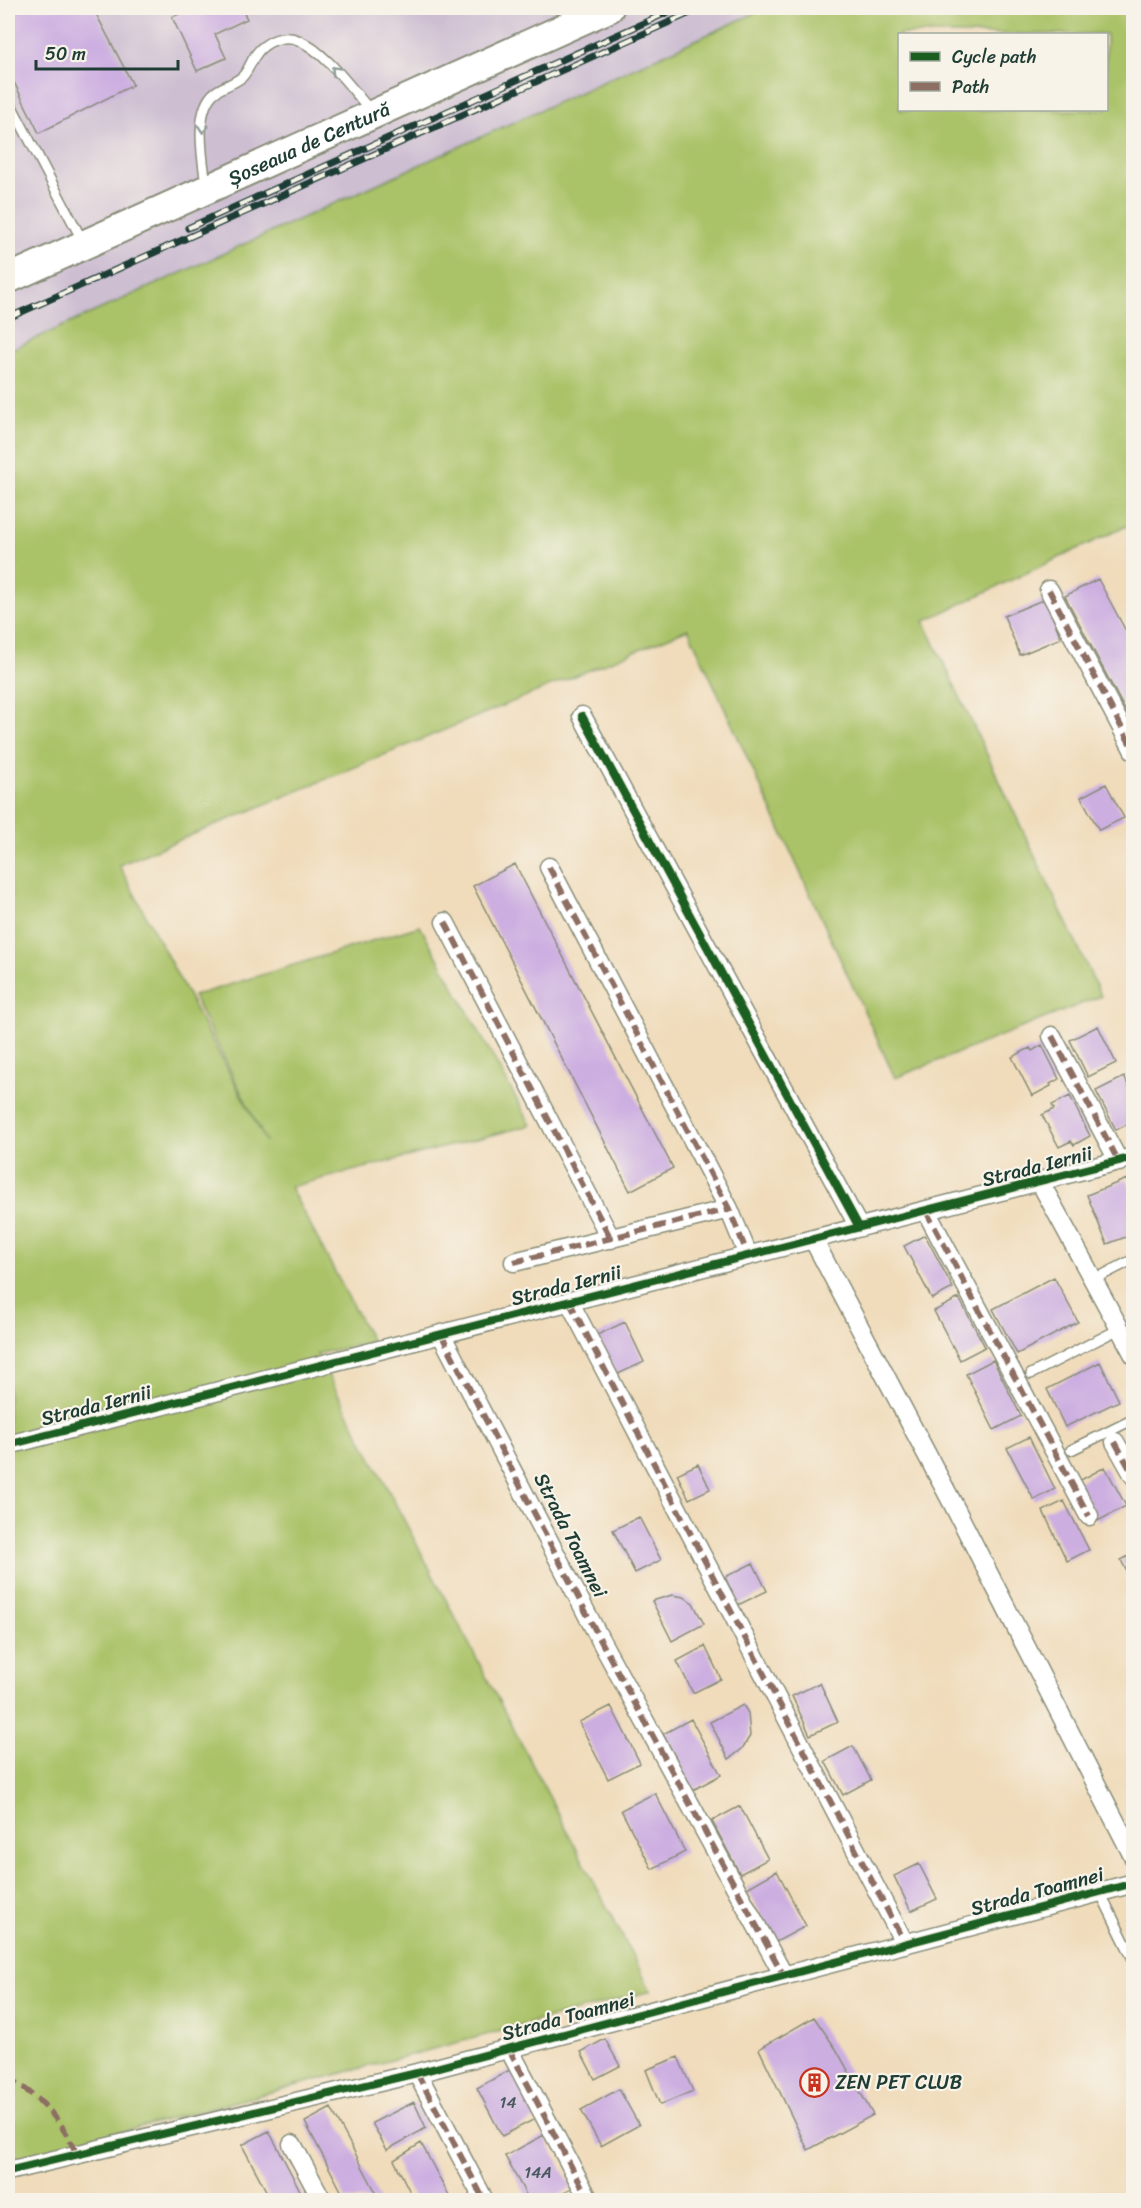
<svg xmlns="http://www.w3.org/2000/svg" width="1141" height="2208" font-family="Sriracha,sans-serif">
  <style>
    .industrial { fill: #cdbed2 }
    .green { fill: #aac268; stroke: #64804e; stroke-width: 1.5; fill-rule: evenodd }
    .building { fill: #ccaee1 }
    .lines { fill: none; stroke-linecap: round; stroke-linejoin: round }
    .lane-casing { stroke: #888c78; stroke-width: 12 }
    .street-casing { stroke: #888c78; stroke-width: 21 }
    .primary-casing { stroke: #888c78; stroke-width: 32 }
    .lane { stroke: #fff; stroke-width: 9 }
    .street { stroke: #fff; stroke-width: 18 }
    .primary { stroke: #fff; stroke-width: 28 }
    .rail-casing { stroke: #1f3d34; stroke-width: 7 }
    .rail { stroke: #f7f3e8; stroke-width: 4.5; stroke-dasharray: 14; stroke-linecap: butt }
    .quiet { stroke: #8d6e63; stroke-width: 6; stroke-dasharray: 12 6; stroke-linecap: butt }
    .cycleway-casing { stroke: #f7f3e8; stroke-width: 11 }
    .cycleway { stroke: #1b5e20; stroke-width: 8 }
    .oneway { stroke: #8f9e9a }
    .labels { text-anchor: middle; stroke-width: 4.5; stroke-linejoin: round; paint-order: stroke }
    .number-label { font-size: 16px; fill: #4a595f }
    .street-label { font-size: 20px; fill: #1f3d34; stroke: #f7f3e8 }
    .poi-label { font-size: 20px; fill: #1f3d34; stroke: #f7f3e8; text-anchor: start }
  </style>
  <rect width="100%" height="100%" fill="#f7f3e8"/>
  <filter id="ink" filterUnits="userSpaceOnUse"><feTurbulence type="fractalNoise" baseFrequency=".0167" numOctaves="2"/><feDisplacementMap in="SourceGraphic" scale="12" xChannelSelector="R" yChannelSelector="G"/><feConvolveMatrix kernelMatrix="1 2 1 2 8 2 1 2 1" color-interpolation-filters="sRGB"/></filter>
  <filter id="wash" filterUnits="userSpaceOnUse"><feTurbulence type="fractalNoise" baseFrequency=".008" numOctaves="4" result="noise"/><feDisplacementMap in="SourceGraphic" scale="24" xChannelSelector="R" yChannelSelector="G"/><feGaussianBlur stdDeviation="1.35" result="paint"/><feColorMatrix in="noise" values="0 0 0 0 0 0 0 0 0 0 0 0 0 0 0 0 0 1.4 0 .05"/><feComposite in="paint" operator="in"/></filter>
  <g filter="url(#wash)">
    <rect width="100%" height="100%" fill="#f0dcbb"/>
    <!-- industrial -->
    <path class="industrial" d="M8,8H766L8,351Z"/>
    <!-- green -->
    <path class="green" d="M766,8H1133V523L924,621L1101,996L895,1078L688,629L119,865L266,1142L193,996L420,926L531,1125L290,1187L372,1342L317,1354L651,1991L8,2162V351ZM900,34H1106V110H900Z"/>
    <g id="blocks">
      <!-- building -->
      <path class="building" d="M8,8H93L133,85L39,133L8,70Z
        M193,8H241L247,19L215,34L226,58L197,71L172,17Z
        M1098,579L1134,646V727L1065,596Z
        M1045,599L1061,638L1020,655L1004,616Z
        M1106,784L1124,818L1099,830L1081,797Z
        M515,864L673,1168L630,1191L473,886Z
        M1098,1026L1116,1063L1088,1077L1070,1040Z
        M1042,1045L1059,1079L1050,1084L1051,1086L1032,1096L1012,1057L1030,1048L1032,1051Z
        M1124,1077L1134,1096V1121L1116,1130L1096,1091Z
        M1070,1096L1090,1136L1074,1145L1071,1141L1059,1147L1042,1115L1054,1109L1052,1105Z
        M1127,1179L1134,1195V1234L1107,1244L1087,1195Z
        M925,1235L953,1288L932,1299L904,1246Z
        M1054,1277L1078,1322L1017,1354L993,1309Z
        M959,1298L985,1347L960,1360L934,1311Z
        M625,1322L644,1362L616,1375L597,1335Z
        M993,1360L1021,1416L994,1430L966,1374Z
        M1100,1362L1119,1401L1065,1427L1047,1389Z
        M1029,1437L1055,1489L1034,1500L1007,1448Z
        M698,1464L710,1489L689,1499L677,1474Z
        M1105,1467L1126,1506L1098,1521L1077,1482Z
        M1064,1501L1089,1550L1067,1561L1043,1511Z
        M639,1517L661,1560L635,1573L613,1530Z
        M1134,1553V1586L1121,1560Z
        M753,1563L767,1591L738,1605L725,1577Z
        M672,1595L684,1597L693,1603L704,1624L672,1641L652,1601Z
        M705,1646L721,1679L693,1693L677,1661Z
        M820,1683L838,1722L810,1735L792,1696Z
        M743,1705L748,1713L750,1736L742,1749L729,1759L710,1722Z
        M611,1706L640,1763L608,1779L579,1722Z
        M691,1719L721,1775L693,1790L663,1734Z
        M853,1746L871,1780L843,1795L825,1761Z
        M655,1793L685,1852L652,1869L621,1810Z
        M740,1806L768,1859L740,1874L712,1821Z
        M919,1864L937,1899L911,1911L894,1876Z
        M777,1871L806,1926L776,1942L747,1888Z
        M814,2017L836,2049L873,2115L808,2150L759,2049Z
        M605,2039L620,2066L595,2079L581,2052Z
        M678,2057L693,2091L660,2105L646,2070Z
        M513,2068L539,2117L502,2136L477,2088Z
        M619,2089L639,2125L601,2146L581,2110Z
        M414,2102L426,2128L387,2150L372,2123Z
        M331,2108L380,2200H346L305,2122Z
        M269,2131L305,2200H271L242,2145Z
        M544,2135L572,2188L548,2200H529L505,2156Z
        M421,2143L451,2200H414L394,2160Z"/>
    </g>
  </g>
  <g filter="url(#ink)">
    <use href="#blocks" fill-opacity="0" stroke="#888c78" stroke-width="1.5"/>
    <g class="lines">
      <defs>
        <path id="lane" d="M8,99L82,240
          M206,185C203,161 194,115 212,95C220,86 234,85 243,76C251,67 253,53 264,46C273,39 287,35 298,40C326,52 351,88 370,110
          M1093,1280L1134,1259
          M1031,1374L1119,1329
          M1071,1450L1134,1419
          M1100,1892L1134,1961"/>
        <path id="street" d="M1049,590L1134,751
          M582,716L859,1227
          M549,867L729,1209L748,1255
          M445,922L611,1239
          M1052,1036L1119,1162
          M1040,1182L1134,1355
          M926,1211L1089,1516
          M813,1239L953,1504L1134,1858
          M514,1262L729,1209
          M569,1301L905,1944
          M441,1334L602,1643L784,1976
          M1115,1442L1134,1476
          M8,1445L1134,1157
          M509,2049L589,2200
          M417,2073L484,2200
          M292,2144L322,2200
          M8,2171L417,2073L1134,1883"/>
        <g id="primary">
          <path id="s1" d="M8,279L609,8"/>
        </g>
      </defs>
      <!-- lane casing -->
      <use href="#lane" class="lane-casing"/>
      <!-- street casing -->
      <use href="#street" class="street-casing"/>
      <!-- primary casing -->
      <use href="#primary" class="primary-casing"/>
      <!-- lane -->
      <use href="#lane" class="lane"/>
      <!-- street -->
      <use href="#street" class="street"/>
      <!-- primary -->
      <use href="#primary" class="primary"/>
      <defs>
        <path id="rail" d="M188,228L677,8
          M8,318L701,8"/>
      </defs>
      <!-- rail casing -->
      <use href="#rail" class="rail-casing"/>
      <!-- rail -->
      <use href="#rail" class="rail"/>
      <!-- quiet -->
      <path class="quiet" d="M1049,590L1134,751
        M549,867L729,1209L748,1255
        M445,922L611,1239
        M1052,1036L1119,1162
        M926,1211L1089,1516
        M514,1262L729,1209
        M569,1301L905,1944
        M441,1334L602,1643L784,1976
        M1115,1442L1134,1476
        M509,2049L589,2200
        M417,2073L484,2200
        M8,2077C41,2099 61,2118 77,2155"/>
      <defs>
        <path id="cycleway" d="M582,716L859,1227
          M8,1445L1134,1157
          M8,2171L417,2073L1134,1883"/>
      </defs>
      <!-- cycleway casing -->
      <use href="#cycleway" class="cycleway-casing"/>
      <!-- cycleway -->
      <use href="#cycleway" class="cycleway"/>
    </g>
    <!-- one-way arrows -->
    <defs><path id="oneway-chevron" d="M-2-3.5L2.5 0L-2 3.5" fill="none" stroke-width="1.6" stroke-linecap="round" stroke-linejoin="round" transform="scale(1.5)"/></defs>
    <g class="oneway">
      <use href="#oneway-chevron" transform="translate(335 70) rotate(-134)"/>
      <use href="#oneway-chevron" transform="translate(203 129) rotate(94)"/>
    </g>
  </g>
  <!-- icons -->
  <defs>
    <symbol id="building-ring" viewBox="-11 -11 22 22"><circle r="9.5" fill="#f7f3e8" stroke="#c8321e" stroke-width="1.5"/><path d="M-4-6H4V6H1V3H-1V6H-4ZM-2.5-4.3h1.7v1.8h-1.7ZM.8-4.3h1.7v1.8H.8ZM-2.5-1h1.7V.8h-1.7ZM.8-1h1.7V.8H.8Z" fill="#c8321e"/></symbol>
  </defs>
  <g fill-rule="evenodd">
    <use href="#building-ring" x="798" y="2066" width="33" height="33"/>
  </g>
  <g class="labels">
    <!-- number labels -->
    <g class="number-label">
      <text x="508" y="2108">14</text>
      <text x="538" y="2178">14A</text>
    </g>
    <!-- street labels -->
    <g class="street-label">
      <text dy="7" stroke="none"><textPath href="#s1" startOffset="330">Șoseaua de Centură</textPath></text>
      <text transform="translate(1037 1166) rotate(-14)" y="7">Strada Iernii</text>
      <text transform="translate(566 1285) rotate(-14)" y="7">Strada Iernii</text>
      <text transform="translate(96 1405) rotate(-14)" y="7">Strada Iernii</text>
      <text transform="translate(571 1535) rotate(63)" y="7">Strada Toamnei</text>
      <text transform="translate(1037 1891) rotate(-15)" y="7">Strada Toamnei</text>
      <text transform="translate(568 2016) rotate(-15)" y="7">Strada Toamnei</text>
    </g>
    <!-- poi labels -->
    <g class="poi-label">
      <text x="835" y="2089">ZEN PET CLUB</text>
    </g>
  </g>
  <!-- margin -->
  <rect width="1141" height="2208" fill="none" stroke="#f7f3e8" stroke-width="30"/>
  <!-- legend -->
  <rect x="898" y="33" width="210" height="78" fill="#f7f3e8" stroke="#a1aaa0" stroke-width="1.5"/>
  <rect x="910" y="52" width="30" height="9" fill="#1b5e20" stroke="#a1aaa0" stroke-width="1.5"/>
  <text x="952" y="63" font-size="18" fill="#1f3d34">Cycle path</text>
  <rect x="910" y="82" width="30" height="9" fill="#8d6e63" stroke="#a1aaa0" stroke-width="1.5"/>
  <text x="952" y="93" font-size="18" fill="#1f3d34">Path</text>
  <!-- scale -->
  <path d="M36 60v9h142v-9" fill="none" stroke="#1f3d34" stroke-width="3"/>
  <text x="45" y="60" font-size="18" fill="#1f3d34" stroke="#f7f3e8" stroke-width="4.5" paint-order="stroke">50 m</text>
</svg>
